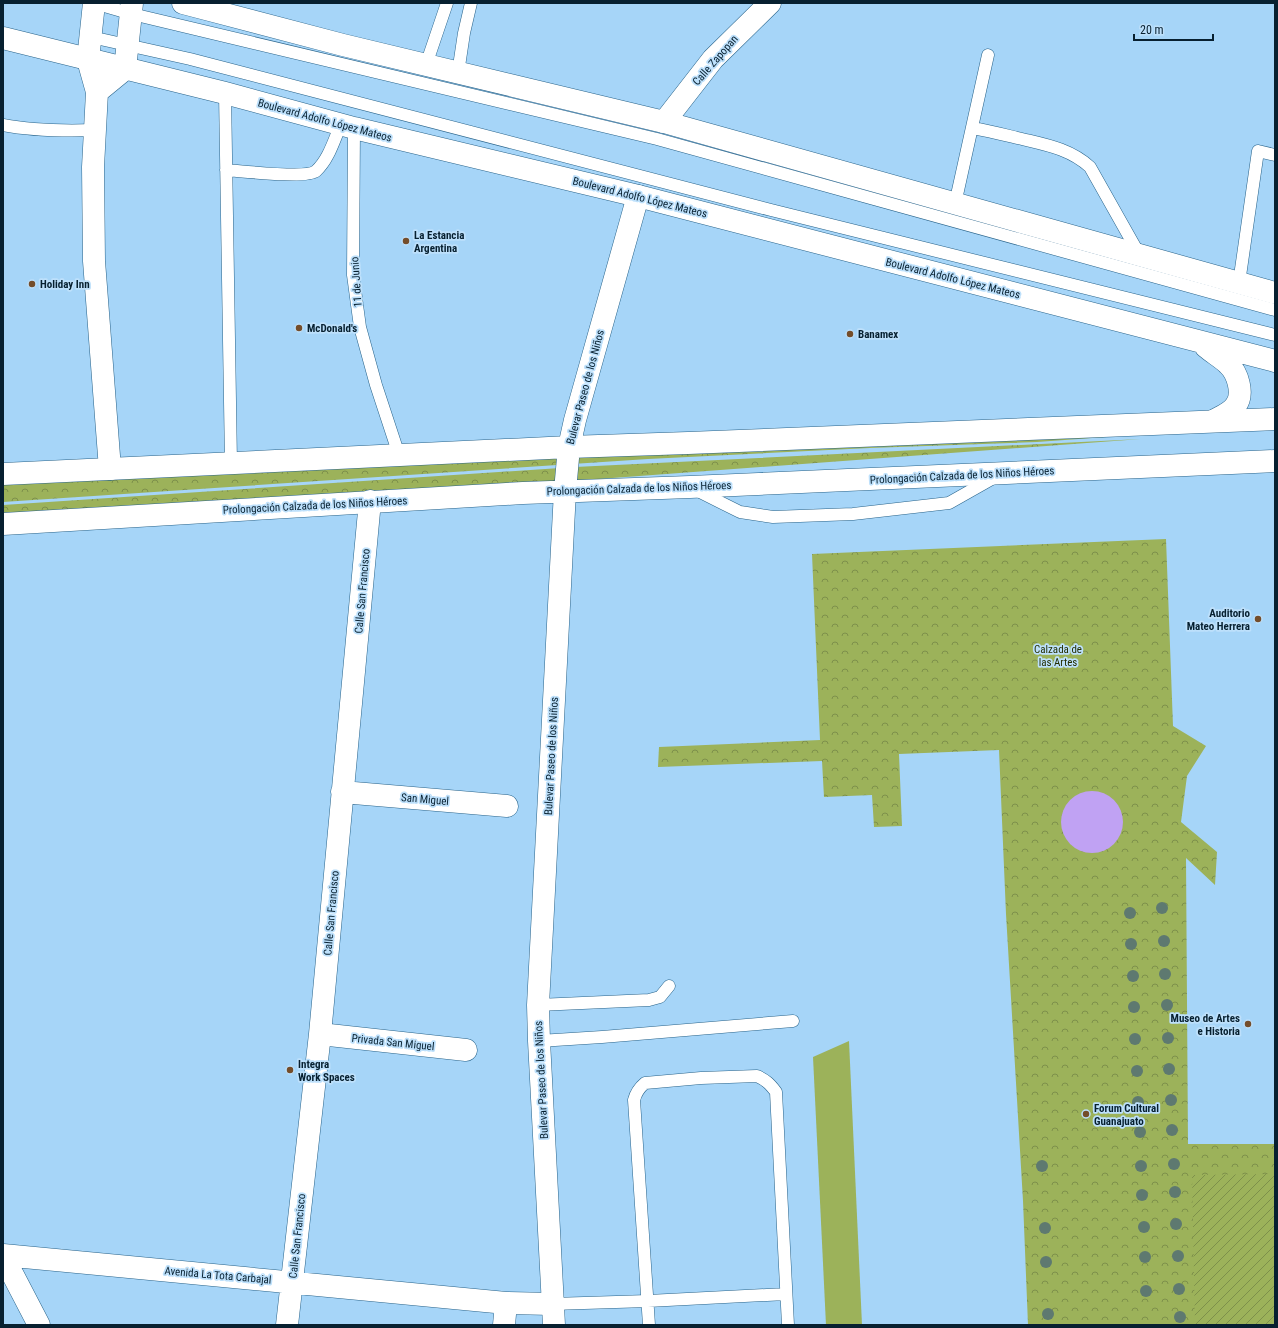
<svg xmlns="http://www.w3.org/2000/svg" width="1278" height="1328" font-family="'Roboto Condensed',sans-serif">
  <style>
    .grass { fill: #9cb25a }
    .park { fill: url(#park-crowns) }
    .garden { fill: url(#garden-furrows) }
    .water { fill: #c0a2f3 }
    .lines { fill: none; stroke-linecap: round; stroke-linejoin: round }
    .service-casing { stroke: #28638a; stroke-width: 13 }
    .minor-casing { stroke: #28638a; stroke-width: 23 }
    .tertiary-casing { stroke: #28638a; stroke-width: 23 }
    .secondary-casing { stroke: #28638a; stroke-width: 23 }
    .primary-casing { stroke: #28638a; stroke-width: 23 }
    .service { stroke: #fff; stroke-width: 12 }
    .minor { stroke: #fff; stroke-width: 22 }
    .tertiary { stroke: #fff; stroke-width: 22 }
    .secondary { stroke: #fff; stroke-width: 22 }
    .primary { stroke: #fff; stroke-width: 22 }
    .tree { fill: #5e7970 }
    .poi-dot { fill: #744d2a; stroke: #bde0fb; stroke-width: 1.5 }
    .labels { text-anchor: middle; stroke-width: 3.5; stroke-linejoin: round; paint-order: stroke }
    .street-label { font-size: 11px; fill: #072030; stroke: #bde0fb }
    .poi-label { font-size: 11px; font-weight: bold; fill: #072030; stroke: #bde0fb; text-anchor: start }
    .park-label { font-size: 11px; fill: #242e00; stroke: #bde0fb }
  </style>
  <defs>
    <pattern id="park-crowns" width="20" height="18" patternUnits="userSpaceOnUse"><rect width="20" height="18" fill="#9cb25a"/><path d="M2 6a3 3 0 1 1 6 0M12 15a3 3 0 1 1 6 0" fill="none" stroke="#7d904b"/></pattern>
    <pattern id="garden-furrows" width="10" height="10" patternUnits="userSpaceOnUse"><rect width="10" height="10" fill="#9cb25a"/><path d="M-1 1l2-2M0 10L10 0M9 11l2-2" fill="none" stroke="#7d904b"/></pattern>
  </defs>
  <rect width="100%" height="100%" fill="#a6d5f8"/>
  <!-- grass -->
  <path class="grass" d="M849,1041L862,1325H826L813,1057Z"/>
  <!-- park -->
  <path class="park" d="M1190,431L1037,442L870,448L648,459L3,502V482Z
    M1141,439L3,523V505L575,467Z
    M1166,539L1173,726L1206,746L1187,776L1181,822L1217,852L1215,885L1186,858L1188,1144H1275V1325H1028L1023,1201L1006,914L999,750L899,754L902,826L874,827L872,795L824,797L822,761L658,767L659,747L820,740L812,554Z"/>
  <!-- garden -->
  <path class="garden" d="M1275,1174V1325H1195L1192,1175Z"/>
  <!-- water -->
  <path class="water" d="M1061 822a31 31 0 1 1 62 0a31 31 0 1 1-62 0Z"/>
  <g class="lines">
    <defs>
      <path id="service" d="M94,3L132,14L657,139L1275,310
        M91,37L190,59L771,210L1275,335
        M426,65L447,3
        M458,73L464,33L471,3
        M225,93L231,463
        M3,125C34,131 64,131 95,130
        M354,128L353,275L360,327L376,385L399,455
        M973,128C989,131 1005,135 1022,139C1047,145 1070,149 1090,167L1139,254
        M226,170C242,171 306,179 316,171C329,159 334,140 341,124
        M955,204L988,55
        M1239,283L1258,151L1275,155
        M696,490L740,512L773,517L853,514L949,503L995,477
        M538,1005L649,1000L660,997L669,986
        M539,1041L602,1037L793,1021
        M552,1304L648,1301L786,1294
        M649,1325L634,1100C636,1092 639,1088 645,1083L701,1078L757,1076C766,1080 770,1084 776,1092L788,1325"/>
      <path id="minor" d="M88,60L97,92L93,167L94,261L110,469
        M97,92L125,69
        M664,122L713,59L770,3
        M342,792L507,806
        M320,1034L466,1050
        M3,1255L506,1303L552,1304
        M3,1256L39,1325
        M287,1325L320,1034L370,501
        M504,1325L506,1303"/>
      <path id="tertiary" d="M3,474L569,447L688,443L1275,419
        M3,524L523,493L690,487L1275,461
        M554,1325L539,1041L538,1005L565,491L569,447L575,420L638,196"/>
      <path id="secondary" d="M88,60L94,3
        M125,69L132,3"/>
      <path id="primary" d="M183,3L343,45L664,122L1275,293
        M3,38L225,93L354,128L638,196L1275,361
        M1206,347C1213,353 1222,358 1228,364C1238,373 1244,394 1236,405C1231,413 1220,417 1213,421"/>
    </defs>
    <!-- service casing -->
    <use href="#service" class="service-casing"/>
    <!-- minor casing -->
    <use href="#minor" class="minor-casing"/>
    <!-- tertiary casing -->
    <use href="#tertiary" class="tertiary-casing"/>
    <!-- secondary casing -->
    <use href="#secondary" class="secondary-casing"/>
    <!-- primary casing -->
    <use href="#primary" class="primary-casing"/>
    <!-- service -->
    <use href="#service" class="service"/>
    <!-- minor -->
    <use href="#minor" class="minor"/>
    <!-- tertiary -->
    <use href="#tertiary" class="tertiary"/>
    <!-- secondary -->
    <use href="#secondary" class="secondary"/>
    <!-- primary -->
    <use href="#primary" class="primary"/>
  </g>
  <!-- trees -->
  <g class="tree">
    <circle cx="1162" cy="908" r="6"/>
    <circle cx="1130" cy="913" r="6"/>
    <circle cx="1164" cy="941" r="6"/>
    <circle cx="1131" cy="944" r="6"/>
    <circle cx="1165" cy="974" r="6"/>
    <circle cx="1133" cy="976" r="6"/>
    <circle cx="1167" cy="1005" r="6"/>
    <circle cx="1134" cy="1007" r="6"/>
    <circle cx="1168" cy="1038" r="6"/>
    <circle cx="1135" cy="1039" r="6"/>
    <circle cx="1169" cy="1069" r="6"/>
    <circle cx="1137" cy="1071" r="6"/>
    <circle cx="1171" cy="1100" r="6"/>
    <circle cx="1138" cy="1102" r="6"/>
    <circle cx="1172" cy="1130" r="6"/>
    <circle cx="1140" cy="1132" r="6"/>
    <circle cx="1174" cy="1164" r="6"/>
    <circle cx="1042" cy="1166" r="6"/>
    <circle cx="1141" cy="1166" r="6"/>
    <circle cx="1175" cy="1192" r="6"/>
    <circle cx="1142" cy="1195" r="6"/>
    <circle cx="1176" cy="1224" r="6"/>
    <circle cx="1144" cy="1227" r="6"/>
    <circle cx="1045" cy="1228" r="6"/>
    <circle cx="1178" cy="1256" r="6"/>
    <circle cx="1145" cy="1257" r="6"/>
    <circle cx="1046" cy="1262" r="6"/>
    <circle cx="1179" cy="1289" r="6"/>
    <circle cx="1146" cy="1291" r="6"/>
    <circle cx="1048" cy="1314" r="6"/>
    <circle cx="1180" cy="1317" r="6"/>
  </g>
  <!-- markers -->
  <g class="poi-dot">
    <circle cx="406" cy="241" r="4"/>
    <circle cx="32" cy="284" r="4"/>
    <circle cx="299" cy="328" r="4"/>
    <circle cx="850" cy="334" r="4"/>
    <circle cx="1258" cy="619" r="4"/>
    <circle cx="1248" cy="1024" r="4"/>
    <circle cx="290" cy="1070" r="4"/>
    <circle cx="1086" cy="1114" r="4"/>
  </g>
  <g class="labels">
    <!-- street labels -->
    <g class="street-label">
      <text transform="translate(715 60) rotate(-49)" y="4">Calle Zapopan</text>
      <text transform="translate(325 120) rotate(15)" y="4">Boulevard Adolfo López Mateos</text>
      <text transform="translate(640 197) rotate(14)" y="4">Boulevard Adolfo López Mateos</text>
      <text transform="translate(953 278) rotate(14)" y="4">Boulevard Adolfo López Mateos</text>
      <text transform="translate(356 282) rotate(-94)" y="4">11 de Junio</text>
      <text transform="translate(585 387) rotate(-75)" y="4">Bulevar Paseo de los Niños</text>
      <text transform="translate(962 475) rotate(-3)" y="4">Prolongación Calzada de los Niños Héroes</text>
      <text transform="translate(639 488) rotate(-2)" y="4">Prolongación Calzada de los Niños Héroes</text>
      <text transform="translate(315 505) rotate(-3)" y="4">Prolongación Calzada de los Niños Héroes</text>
      <text transform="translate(362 591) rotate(-85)" y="4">Calle San Francisco</text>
      <text transform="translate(551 756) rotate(-87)" y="4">Bulevar Paseo de los Niños</text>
      <text transform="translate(425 799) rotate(5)" y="4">San Miguel</text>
      <text transform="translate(331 913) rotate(-85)" y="4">Calle San Francisco</text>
      <text transform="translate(393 1042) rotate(6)" y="4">Privada San Miguel</text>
      <text transform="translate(541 1080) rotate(-93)" y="4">Bulevar Paseo de los Niños</text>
      <text transform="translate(297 1236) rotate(-84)" y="4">Calle San Francisco</text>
      <text transform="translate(218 1275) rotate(5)" y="4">Avenida La Tota Carbajal</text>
    </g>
    <!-- poi labels -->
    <g class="poi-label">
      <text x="414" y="239">La Estancia<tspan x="414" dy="13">Argentina</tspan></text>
      <text x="40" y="288">Holiday Inn</text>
      <text x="307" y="332">McDonald's</text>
      <text x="858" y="338">Banamex</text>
      <text x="1250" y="617" text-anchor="end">Auditorio<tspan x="1250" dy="13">Mateo Herrera</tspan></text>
      <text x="1240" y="1022" text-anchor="end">Museo de Artes<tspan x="1240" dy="13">e Historia</tspan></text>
      <text x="298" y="1068">Integra<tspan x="298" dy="13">Work Spaces</tspan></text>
      <text x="1094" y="1112">Forum Cultural<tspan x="1094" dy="13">Guanajuato</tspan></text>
    </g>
    <!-- park labels -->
    <g class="park-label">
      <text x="1058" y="653">Calzada de<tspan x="1058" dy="13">las Artes</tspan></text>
    </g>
  </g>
  <!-- border -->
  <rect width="1278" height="1328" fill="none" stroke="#072030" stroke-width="8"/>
  <!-- scale -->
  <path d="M1134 34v6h79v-6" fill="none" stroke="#072030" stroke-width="2"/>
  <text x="1140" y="34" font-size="12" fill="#072030" stroke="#bde0fb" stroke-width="3" paint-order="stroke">20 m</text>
</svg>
